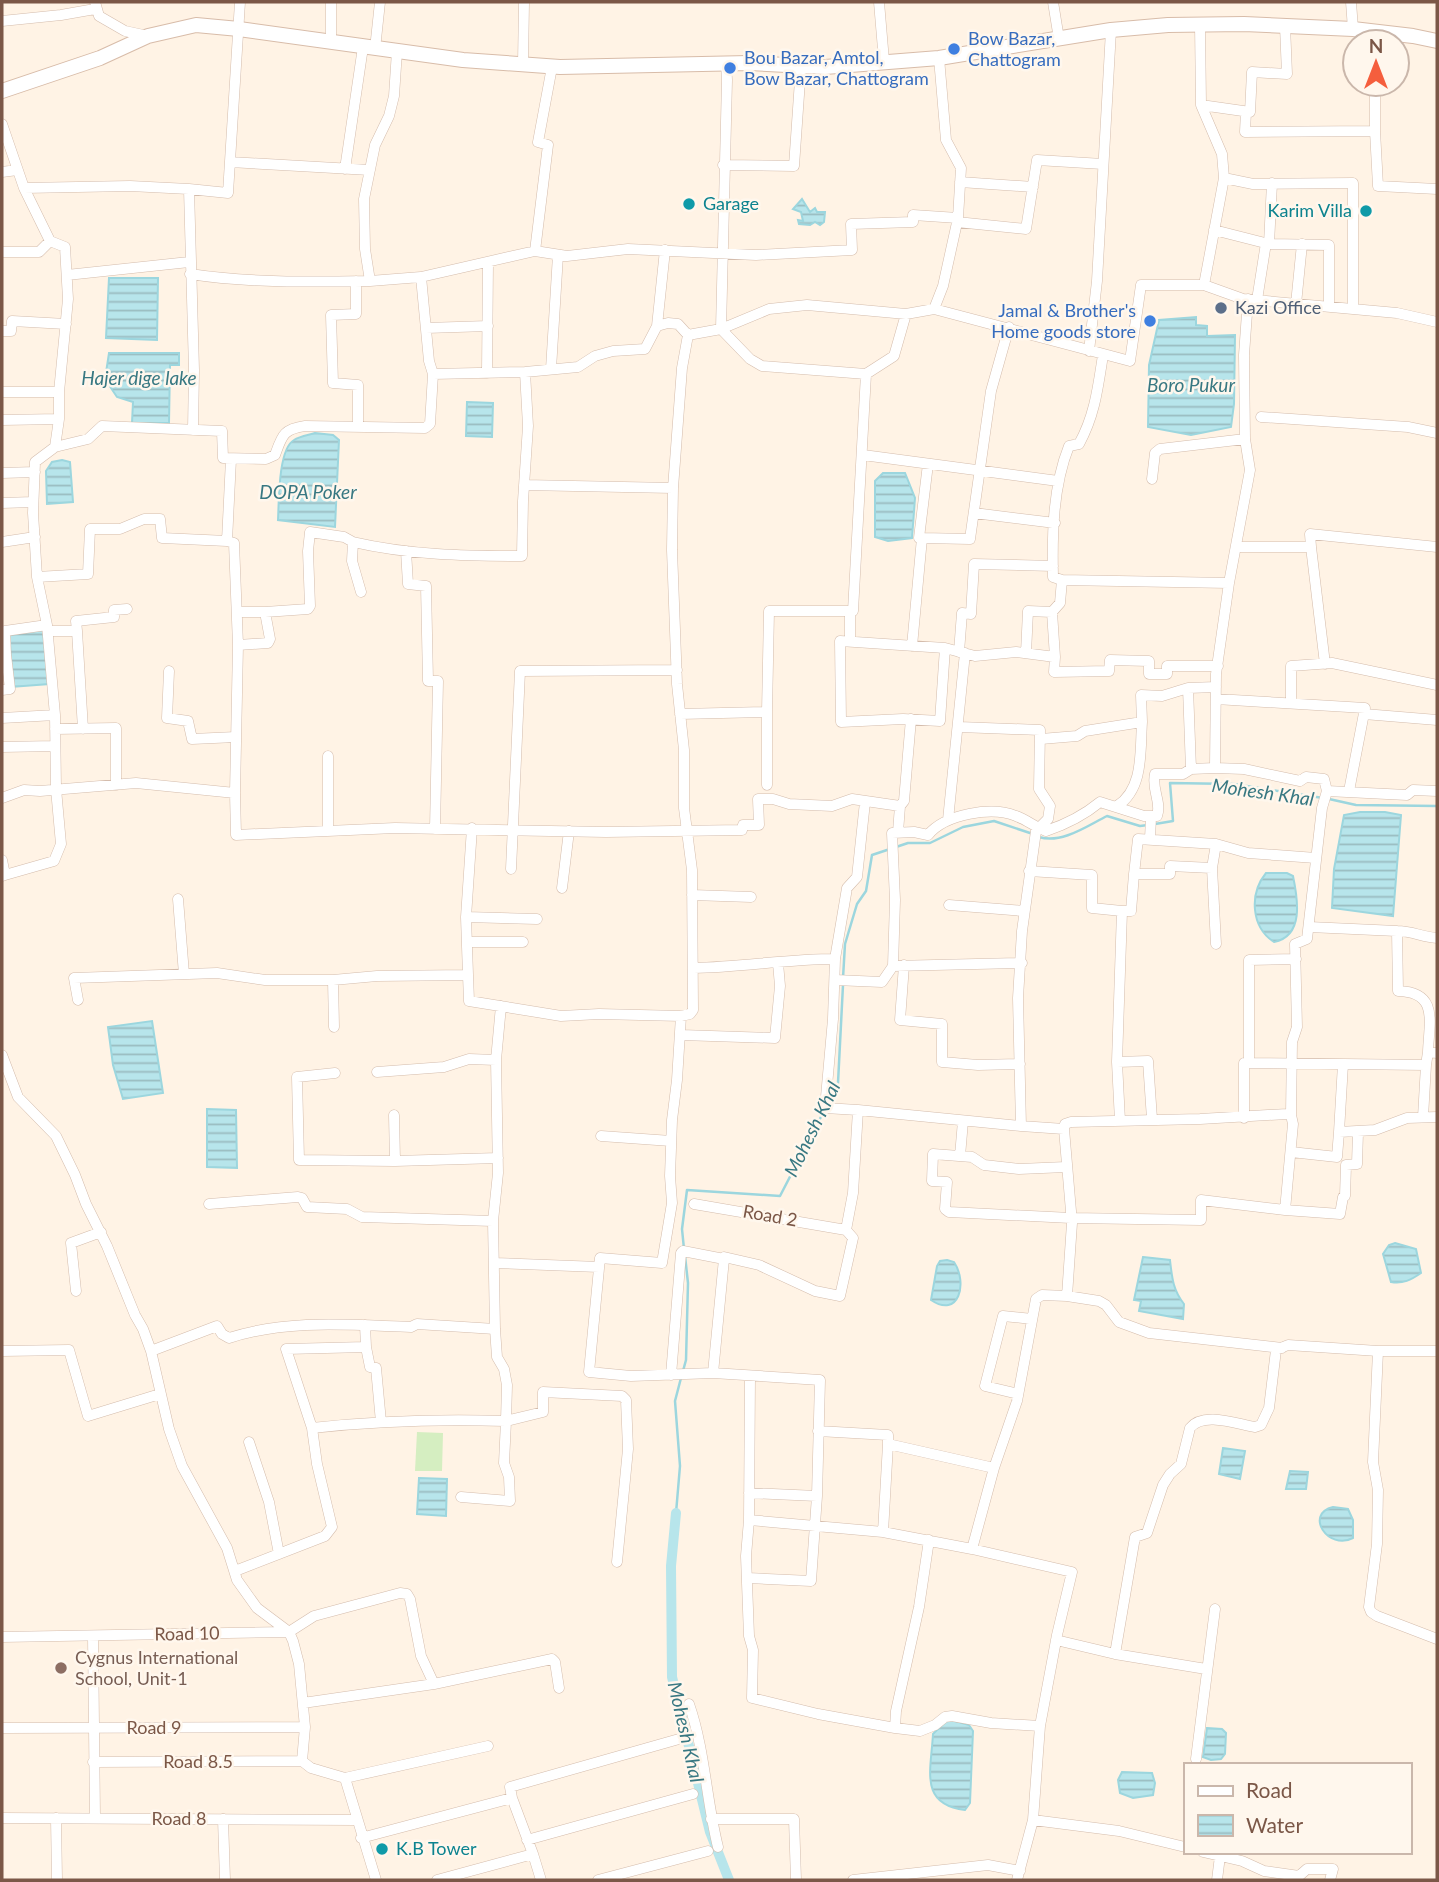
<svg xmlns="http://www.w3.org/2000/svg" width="1439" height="1882" font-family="Lato,sans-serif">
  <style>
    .green { fill: #d5eec1 }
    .water { fill: url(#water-rules); stroke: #9cd6de; stroke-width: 2 }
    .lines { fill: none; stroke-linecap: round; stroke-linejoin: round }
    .stream { stroke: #9cd6de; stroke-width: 2.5 }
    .canal { stroke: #b7e5eb; stroke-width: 10 }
    .street-casing { stroke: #d4bcac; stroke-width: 11 }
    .secondary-casing { stroke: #d8bca9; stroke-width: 16 }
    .street { stroke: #fff; stroke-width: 10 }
    .secondary { stroke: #fff; stroke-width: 14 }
    .shop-dot { fill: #3f7fe0; stroke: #fff7ed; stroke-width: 2.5 }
    .culture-dot { fill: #0f9aa8; stroke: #fff7ed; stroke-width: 2.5 }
    .service-dot { fill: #5c6f8a; stroke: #fff7ed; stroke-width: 2.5 }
    .education-dot { fill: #8d6e63; stroke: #fff7ed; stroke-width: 2.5 }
    .labels { text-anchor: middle; stroke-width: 5; stroke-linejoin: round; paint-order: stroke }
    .shop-label { font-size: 18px; fill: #366cbe; stroke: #fff7ed; text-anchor: start }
    .culture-label { font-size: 18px; fill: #0d838f; stroke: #fff7ed; text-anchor: start }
    .service-label { font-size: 18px; fill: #4e5e75; stroke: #fff7ed; text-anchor: start }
    .street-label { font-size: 18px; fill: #7b5747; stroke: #fff7ed }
    .education-label { font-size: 18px; fill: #785e54; stroke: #fff7ed; text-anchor: start }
    .water-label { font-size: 19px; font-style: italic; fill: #387882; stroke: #fff7ed }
  </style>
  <defs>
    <pattern id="water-rules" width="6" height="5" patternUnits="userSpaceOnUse" patternTransform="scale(1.75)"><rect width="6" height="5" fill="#b7e5eb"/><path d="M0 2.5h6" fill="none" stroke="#9abcc0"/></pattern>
  </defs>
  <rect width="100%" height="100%" fill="#fff3e5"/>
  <!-- green -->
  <path class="green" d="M417,1432L443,1433L442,1471H415Z"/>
  <!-- water -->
  <path class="water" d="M802,199L810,212L815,208L817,212H825L824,222L820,225L815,222L810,225L799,224L798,220L803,221L801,212L793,209Z
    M109,278H158L157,340L106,338Z
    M1196,317V325L1207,326V336L1235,335L1234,404L1231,427L1191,435L1148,427L1149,365L1159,320Z
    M109,353H179V365H170L169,423H132L133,402L117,397L105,379Z
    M467,402L493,403L492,437L466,436Z
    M315,433L333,435L339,440L335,527L278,520C279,502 278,449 294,440C300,436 309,435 315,433Z
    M62,460L70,462L73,502L47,504L46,471L52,462Z
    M883,473H905L915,498L912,538L888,541L875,537V481Z
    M44,628L49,684L11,687L7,633Z
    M1360,812H1385L1401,815L1393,916L1332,908L1334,869L1344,815Z
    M1266,873H1287L1293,876C1298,900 1304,936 1274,942C1251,927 1249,894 1266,873Z
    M152,1021L163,1093L123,1099L113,1065L108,1027Z
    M207,1109L236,1110L237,1168L207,1167Z
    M1395,1243L1416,1249L1421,1273C1411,1280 1403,1284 1391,1282L1383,1254L1389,1245Z
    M1143,1257L1170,1260C1172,1278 1173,1290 1184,1304L1183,1319L1139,1311L1141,1301L1134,1300Z
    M947,1260L954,1262C968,1283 959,1319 931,1300L937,1266L940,1261Z
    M1223,1448L1245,1451L1240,1479L1219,1474Z
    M1290,1471L1308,1472L1306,1489H1286Z
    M419,1478L447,1479L446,1516L417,1514Z
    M1333,1507L1348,1509L1353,1520V1538C1328,1551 1304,1514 1333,1507Z
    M948,1719L969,1725L973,1731L970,1803L965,1810C919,1804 931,1771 933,1734Z
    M1207,1728L1222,1729L1226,1733L1225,1754L1221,1759L1211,1760L1203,1757Z
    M1122,1772L1152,1773L1155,1783L1153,1795L1133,1798L1120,1793L1118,1780Z"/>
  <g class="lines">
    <!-- stream -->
    <path class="stream" d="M1329,799L1356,805L1437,806
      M1155,824L1173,821L1170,783L1234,784L1323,798
      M1039,837C1062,844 1087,826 1107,816L1140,826L1148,825
      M896,847L908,843H930L963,827L994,821L1033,834
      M843,978L845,944L857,904L866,891L872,855L890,849
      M830,1099L838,1083L843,985
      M684,1249L682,1229L687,1190L780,1196L824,1111
      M683,1371L686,1360L688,1283L685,1256
      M676,1513L680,1466L675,1401L681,1378"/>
    <!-- canal -->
    <path class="canal" d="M676,1513L671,1566L672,1677L710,1832L729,1880"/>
    <defs>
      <path id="street" d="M95,2L99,16L125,31L148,36
        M879,2L884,61
        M1053,2L1059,39
        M1351,2L1353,29
        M2,21L61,15L95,9
        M1200,24L1201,105L1222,154L1224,178L1204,285L1243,299L1397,313L1437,322
        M331,43V2
        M375,49L380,2
        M523,64L524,2
        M1201,105L1250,112L1252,72L1287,74L1285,26
        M1246,111L1245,132L1375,131V84
        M2,124L24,188L50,241L65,247L68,299L59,392V419L55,447L35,462L33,513L37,577L47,625L55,715L56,789L61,844L54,861L5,875
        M1375,131L1378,186L1437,189
        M230,162L370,170
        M723,165L794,166L801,66
        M345,169L363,47
        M2,172L17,170
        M1224,178L1253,184L1353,183V308
        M960,182L1033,187
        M24,188L130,186L189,189L194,370L193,430
        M189,189L228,193L240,2
        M957,222L1026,229L1037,160L1103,164
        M1214,230L1269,244L1329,245V306
        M1269,244L1272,183
        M535,251L548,145L538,142L552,67
        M2,252H39L50,241
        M190,274C249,283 310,282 370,281
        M67,275L189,262
        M421,277L535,251L567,256L628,249L756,255L852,250L851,224L913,222V215L958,218
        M356,281V314L331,315L333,383L358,385V426
        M1257,300L1266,243
        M1296,304L1302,244
        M934,309L943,286L958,218L961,168L946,140L939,58
        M906,314L894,356L866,374L762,366L750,359L721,329L769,309L807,305L906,314L934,309L1130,361L1141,285H1204
        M657,326L665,250
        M426,328L488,326
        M2,331H11L12,321L66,324
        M1089,351L1097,281L1111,30
        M1103,355C1098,387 1095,415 1079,444L1069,446C1053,486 1052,533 1053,577L1062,580L1229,583L1250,470L1245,439
        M551,369L558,255
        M487,373L488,262
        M433,374L525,372L578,367L595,356L613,351L645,349L657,326L668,323L678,324L688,335
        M2,392H59
        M1261,417L1408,427L1437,433
        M2,420L59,419
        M55,447L88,439L102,426L222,431L223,458L266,459L275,455C282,436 283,429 305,426L425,428L430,424L433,374L429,361L421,277L370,281L365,249L364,199L375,145L389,116L394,96L397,51
        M863,455L1058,481
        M2,473L35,472
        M1152,479L1155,453L1160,449L1245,439L1244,355L1248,299
        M524,485L673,488
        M2,503L33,502
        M974,513L1055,523
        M922,538H919L928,464
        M227,541L234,543L238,645L235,793
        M2,542L35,537
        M1236,547H1311L1310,534L1437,547
        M1311,547L1325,664
        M406,551L408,584L426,586L428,681H438L435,829
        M37,577L88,574L90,529H120L144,519H160L162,538L227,541L231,459
        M361,592L352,561L353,542C409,555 465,556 522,556L523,501L528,426L525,372
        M237,612H265
        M1052,612L1055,657L1054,672L1109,671L1110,660L1149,661V674H1167V666H1218
        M48,631H77L76,621L114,617V610L127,609
        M77,631L83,729
        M850,641V611
        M238,645L268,643L270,639L265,612L308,609L310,606L308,551L310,532L344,537L353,542
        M912,646L922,538L970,539L991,391L1009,327
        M945,648L840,641L841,722L903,719L940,721L945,648L975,656L1016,652L1055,657
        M959,652L962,613L971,614L974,564L1053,566
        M1026,653L1028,611L1052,612L1060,603L1062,580
        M2,655H6L5,631L47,625
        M169,671L167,718L188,721L192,739L236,737
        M1188,688L1191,769
        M2,690L10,689L6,655
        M1216,699L1365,708L1349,791
        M1291,702V666L1332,663L1437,685
        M767,712V785
        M680,714L767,712L769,611H853L866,374
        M1364,714L1437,720
        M2,718L55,715
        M959,727L1040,730L1039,789L1050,806L1048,819L1036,831L1022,931L1018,998L1021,1126L1064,1129L1072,1223L1067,1296L1099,1301L1106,1305L1119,1322L1149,1333L1282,1348
        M55,729L116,728V785
        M1041,739L1077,736L1085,731L1142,722L1141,695L1162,696L1188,688L1216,687
        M2,747L55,746
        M1215,768L1216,674L1229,583
        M2,798L24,790L40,791L136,783L235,793L236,835L395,828L606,832L742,830L743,825H759L758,799H773L789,804L832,806L852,799L900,806L898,832
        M900,806L904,801L911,719
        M1117,806C1144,789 1140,751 1142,722
        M948,820L965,653
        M328,831V756
        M1150,839L1151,817
        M1216,844L1138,839L1134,874H1170V866L1212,868L1216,844L1248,853L1316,858
        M2,860L5,875L2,876
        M1212,868L1216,944
        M511,869L520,671L677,670
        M1029,871L1092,875V908L1122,911L1117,1062L1148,1061L1152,1119
        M562,888L569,831
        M692,895L751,897
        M178,899L184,974
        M949,905L1024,911
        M1122,911H1131L1134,874
        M466,917L537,919
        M1309,927L1397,931L1398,991C1439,992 1429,1022 1428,1052
        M1397,931C1413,931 1421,937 1437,938
        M467,942H523
        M1022,963L893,966L895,900L892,833L914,832L928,835C945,814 992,806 1016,816C1027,820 1035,827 1046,831C1067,824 1083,816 1100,802L1144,816H1157C1162,802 1151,789 1155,774H1183L1191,769L1215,768L1244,769L1300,781L1306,777L1324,779L1327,791
        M904,965L900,1020L942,1024V1062L978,1065L1020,1064
        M694,968C742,967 788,959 835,959L847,888L857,877L865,802
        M468,975L469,1001L561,1016L599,1014L681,1016L690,1014L693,1010L692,870L684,808V750L677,684L672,550L673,488L682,368L688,335L721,329L727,80L726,63
        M835,980L882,982L893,966
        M78,1000L74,978L217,973L265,980H333
        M681,1016L677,1080L672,1120L670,1176L672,1203L662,1263L600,1258L589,1372L631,1376L713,1373L820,1380L817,1496L811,1581L748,1578
        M334,1027L333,980L377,976L468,975L466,917L472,828
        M681,1035L775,1038L780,986L778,963
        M1437,1053L1428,1052L1426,1065L1343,1064L1339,1132L1375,1130L1407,1118L1437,1117
        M2,1055L18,1097L56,1136L75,1175L86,1204L107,1246L135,1315L143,1329L151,1351L169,1429L182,1466L227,1548L237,1580L257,1608L289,1632L293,1641L299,1664L305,1727L302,1761L311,1768L345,1778L376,1880
        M1117,1062L1120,1121
        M1249,1063V960L1296,959
        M377,1072L444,1067L469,1059L496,1060
        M335,1073L297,1077L299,1160L395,1161L498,1158
        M858,1110L1021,1126
        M394,1115L395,1161
        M1291,1115L1292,1042L1297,1027L1295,944L1307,939L1322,808L1327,791L1407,795L1413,790L1437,791
        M1423,1117L1426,1065
        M1244,1118V1063L1343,1064
        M1064,1129L1065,1124L1071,1122L1200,1119L1287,1114L1291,1115L1293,1124L1285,1210L1201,1200V1220L1071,1218L949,1212L945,1209L947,1182L932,1181L933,1154L972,1157L984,1165L1019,1169L1066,1167
        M601,1136L671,1141
        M1291,1152L1337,1157L1339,1132
        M960,1156L963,1121
        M209,1204L298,1197L302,1198L307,1207L347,1209L362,1217L493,1221
        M694,1204L846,1230
        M1285,1210L1340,1214L1343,1197L1345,1196L1346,1165L1357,1164L1358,1132
        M724,1259V1257L759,1265L815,1291L840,1296L853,1238L846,1230L853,1193L858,1110L825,1108L833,1019L835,959
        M494,1263L599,1267
        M76,1291L71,1243L101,1232
        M366,1347L370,1367L376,1368L381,1422
        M2,1351L69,1350L88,1416L160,1394
        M151,1351L217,1326L222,1334L229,1338C288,1319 349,1325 411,1327L417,1324L495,1329
        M1378,1351L1373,1462L1378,1490L1377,1544L1369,1607L1371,1612L1377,1616L1437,1639
        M671,1375L681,1253L683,1251L724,1259L713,1373
        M1018,1394L985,1386L1003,1316L1032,1319
        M312,1428L286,1349L366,1347L365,1325
        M818,1431L888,1435V1444L994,1468L1017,1401L1036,1299L1042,1295L1067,1296
        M249,1442L269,1502L279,1554
        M749,1493L817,1496
        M461,1497L510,1501L509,1477L504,1463L506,1421L543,1412V1392L622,1396L626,1400L628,1449L617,1562
        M749,1520L750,1376
        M883,1532L888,1444
        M929,1540L919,1607L896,1711L895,1728L818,1714L752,1698L753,1650L749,1636L746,1556L749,1520L883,1532L972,1549L1072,1572L1057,1635L1040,1726L1033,1820L1017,1880
        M972,1549L994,1468
        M235,1571L325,1536L332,1527L317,1464L312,1428C376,1421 441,1419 506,1421L507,1385L504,1369L497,1357L495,1329L493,1221L498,1173L496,1060L501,1006
        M93,1636L95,1818
        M2,1637L289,1632L314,1616L400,1593L407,1594L410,1599L421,1656L434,1684L303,1703
        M1056,1640L1115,1654L1206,1669
        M1115,1654L1135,1537L1147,1533L1163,1485L1170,1474L1181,1464L1190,1428C1203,1411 1237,1424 1255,1427L1261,1425L1269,1408L1276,1350L1288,1345L1378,1351H1437
        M434,1684L552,1659L555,1662L559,1688
        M689,1704C705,1750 706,1799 718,1847
        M2,1728L305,1727
        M895,1728L920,1731L935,1725L945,1717L952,1716L991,1723L1040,1726
        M1196,1759L1215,1609
        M93,1762L302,1761
        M345,1778L488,1746
        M2,1818L357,1820
        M56,1818L57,1880
        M223,1819L225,1880
        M711,1819H794L796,1880
        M1033,1820L1119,1831L1185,1847
        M361,1838L512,1798
        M527,1840L693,1794
        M1203,1852L1242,1861L1264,1871L1299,1876L1307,1869H1333L1330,1880
        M533,1854L541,1880
        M437,1880L533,1854L512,1798L510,1787L679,1739
        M598,1880L708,1851
        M853,1880L988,1865L1020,1871
        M1217,1880L1220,1856"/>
      <path id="secondary" d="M2,91L100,58L148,36L196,25L239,29L463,60L560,67L749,63L825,67L939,58L1111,30L1168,25L1244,24L1353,29L1413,36L1437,41"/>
    </defs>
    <!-- street casing -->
    <use href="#street" class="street-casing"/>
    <!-- secondary casing -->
    <use href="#secondary" class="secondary-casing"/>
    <!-- street -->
    <use href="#street" class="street"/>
    <!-- secondary -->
    <use href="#secondary" class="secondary"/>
  </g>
  <!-- markers -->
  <g class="shop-dot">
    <circle cx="954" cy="49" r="7"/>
    <circle cx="730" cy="68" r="7"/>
    <circle cx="1150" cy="321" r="7"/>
  </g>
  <g class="culture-dot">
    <circle cx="689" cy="204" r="7"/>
    <circle cx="1366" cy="211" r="7"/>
    <circle cx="382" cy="1849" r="7"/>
  </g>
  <circle class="service-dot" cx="1221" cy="308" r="7"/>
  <circle class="education-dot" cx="61" cy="1668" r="7"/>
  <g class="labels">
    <!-- shop labels -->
    <g class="shop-label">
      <text x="968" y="45">Bow Bazar,<tspan x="968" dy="21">Chattogram</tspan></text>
      <text x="744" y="64">Bou Bazar, Amtol,<tspan x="744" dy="21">Bow Bazar, Chattogram</tspan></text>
      <text x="1136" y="317" text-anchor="end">Jamal &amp; Brother's<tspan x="1136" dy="21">Home goods store</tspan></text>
    </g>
    <!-- culture labels -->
    <g class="culture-label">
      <text x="703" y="210">Garage</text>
      <text x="1352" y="217" text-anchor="end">Karim Villa</text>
      <text x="396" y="1855">K.B Tower</text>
    </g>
    <!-- service labels -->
    <g class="service-label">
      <text x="1235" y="314">Kazi Office</text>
    </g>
    <!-- street labels -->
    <g class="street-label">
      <text transform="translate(770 1216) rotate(10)" y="6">Road 2</text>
      <text transform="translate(187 1634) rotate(-1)" y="6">Road 10</text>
      <text x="154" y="1734">Road 9</text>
      <text x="198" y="1768">Road 8.5</text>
      <text x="179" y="1825">Road 8</text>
    </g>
    <!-- education labels -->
    <g class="education-label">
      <text x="75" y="1664">Cygnus International<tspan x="75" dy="21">School, Unit-1</tspan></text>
    </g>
    <!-- water labels -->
    <g class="water-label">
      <text x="139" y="385">Hajer dige lake</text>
      <text x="1191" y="392">Boro Pukur</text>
      <text x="308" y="499">DOPA Poker</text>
      <text transform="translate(1263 792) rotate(8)" y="7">Mohesh Khal</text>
      <text transform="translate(812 1129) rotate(-64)" y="7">Mohesh Khal</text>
      <text transform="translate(686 1732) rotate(77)" y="7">Mohesh Khal</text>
    </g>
  </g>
  <!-- border -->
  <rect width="1439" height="1882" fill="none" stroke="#7b5747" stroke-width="7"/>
  <!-- legend -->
  <rect x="1184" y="1763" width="228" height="91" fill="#fff7ed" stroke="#cab7ab" stroke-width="2"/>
  <rect x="1198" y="1786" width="35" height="10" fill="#ffffff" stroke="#cab7ab" stroke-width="2"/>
  <text x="1246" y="1798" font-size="21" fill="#7b5747">Road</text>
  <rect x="1198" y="1815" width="35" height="21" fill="url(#water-rules)" stroke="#cab7ab" stroke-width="2"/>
  <text x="1246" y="1833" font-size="21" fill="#7b5747">Water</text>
  <!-- north arrow -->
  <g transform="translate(1376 63)"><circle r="33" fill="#fff7ed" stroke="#cab7ab" stroke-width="2"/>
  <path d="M0-5L12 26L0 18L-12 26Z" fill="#f55e3d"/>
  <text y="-10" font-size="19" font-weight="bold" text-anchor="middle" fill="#7b5747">N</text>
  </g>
</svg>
